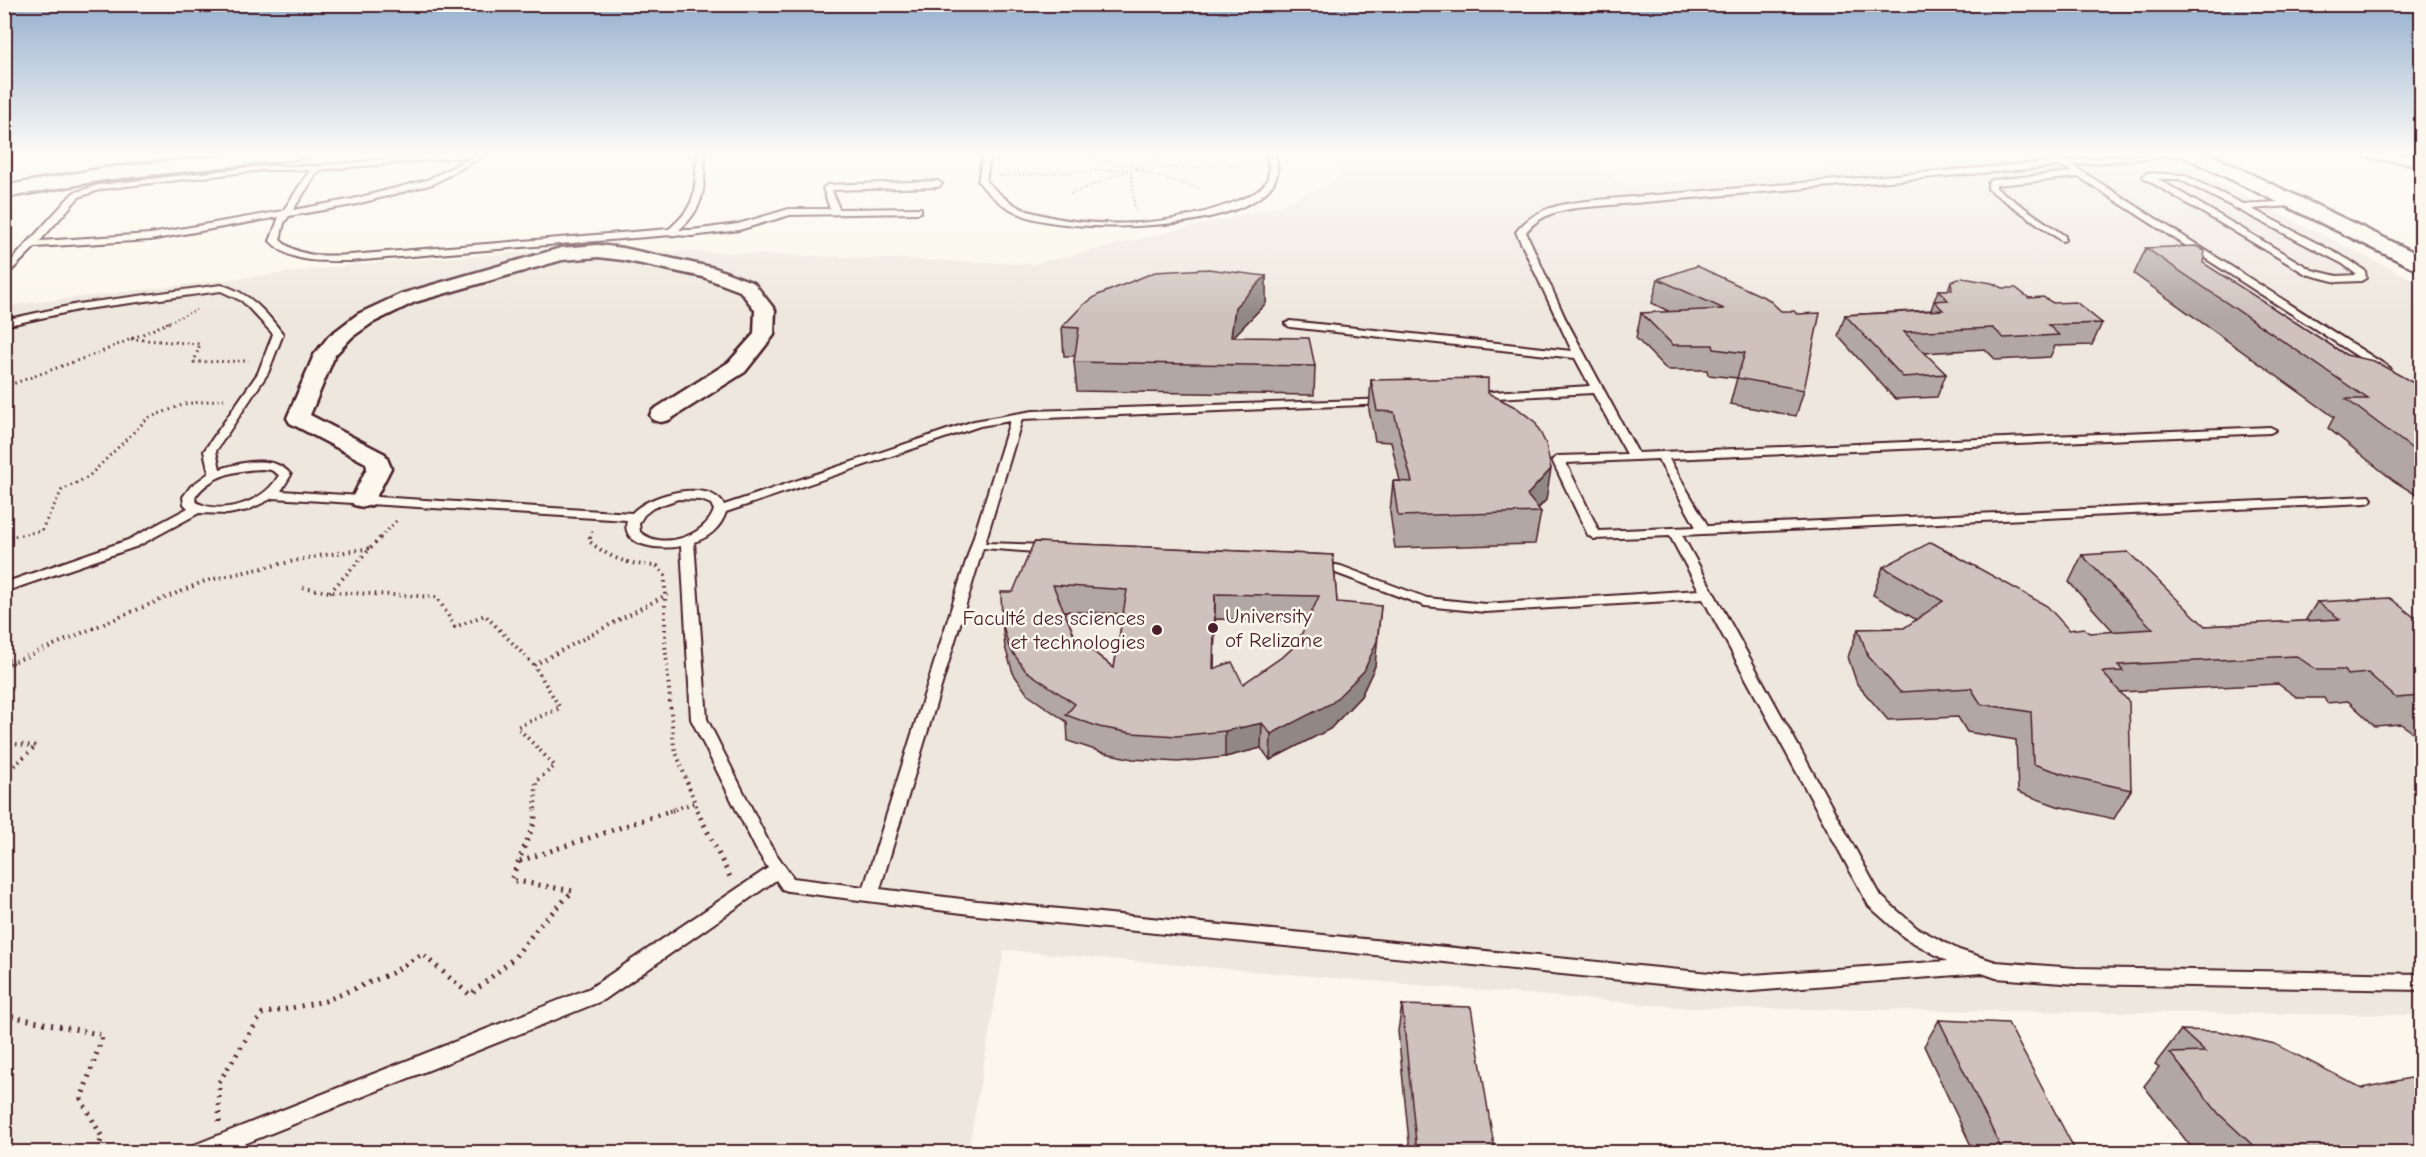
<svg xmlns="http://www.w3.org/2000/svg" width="2426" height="1157" font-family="'Comic Neue',sans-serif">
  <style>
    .built { fill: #eee7de }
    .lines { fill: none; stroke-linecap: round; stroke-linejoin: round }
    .service-casing { stroke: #4a1f2b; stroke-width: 4 }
    .minor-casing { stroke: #4a1f2b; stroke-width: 5 }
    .tertiary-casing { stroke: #4a1f2b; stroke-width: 5 }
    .path-far3 { stroke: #4a1f2b; stroke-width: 2; stroke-dasharray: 1 3; stroke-linecap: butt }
    .path-far2 { stroke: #4a1f2b; stroke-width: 3; stroke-dasharray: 1.5 4; stroke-linecap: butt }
    .path-far1 { stroke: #4a1f2b; stroke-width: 4; stroke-dasharray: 1.5 4.5; stroke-linecap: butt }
    .path { stroke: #4a1f2b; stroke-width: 5; stroke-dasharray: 2 6; stroke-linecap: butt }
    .service { fill: #fbf7ec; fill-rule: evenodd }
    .minor { fill: #fbf7ec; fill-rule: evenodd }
    .tertiary { fill: #fbf7ec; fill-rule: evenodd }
    .wall { fill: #b2a7a2; stroke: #4a1f2b; stroke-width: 1.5; fill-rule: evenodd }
    .shaded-wall { fill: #918884; stroke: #4a1f2b; stroke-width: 1.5 }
    .building { fill: #cfc2bc; stroke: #4a1f2b; stroke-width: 1.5; fill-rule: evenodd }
    .poi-dot { fill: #4a1f2b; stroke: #fbf7ec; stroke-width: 2 }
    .labels { text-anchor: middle; stroke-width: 5; stroke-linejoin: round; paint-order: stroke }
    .poi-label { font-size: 21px; fill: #4a1f2b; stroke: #fbf7ec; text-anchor: start }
  </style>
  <rect width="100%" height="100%" fill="#fbf7ec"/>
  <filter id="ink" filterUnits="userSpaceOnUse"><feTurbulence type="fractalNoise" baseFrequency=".0167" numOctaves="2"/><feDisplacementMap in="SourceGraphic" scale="12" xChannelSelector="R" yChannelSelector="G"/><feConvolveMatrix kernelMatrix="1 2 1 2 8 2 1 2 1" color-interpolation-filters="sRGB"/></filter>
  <g filter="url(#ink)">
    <!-- built -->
    <path class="built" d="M1374,153H1588L1622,186L1999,153H2158L2421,284V1015L1690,1008L1004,950L968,1152H5V306L361,264L589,248L1034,264L1276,207L1337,180L1336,167L1376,164Z"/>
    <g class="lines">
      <defs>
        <path id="service" d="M452,153H489L433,184L353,205L289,216L284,223L280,240C299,258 325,256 350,255L669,229C700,203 694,190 697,153H705C704,186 707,206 679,230H692L738,224L789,209H830L823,188L827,185L938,181L942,184L938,187L832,190L839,209L921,208V212L918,213L790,215L739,230L692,236L671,235L350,261C322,261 291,264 270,241L279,217L150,240L35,247L4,278V269L73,193L98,185L263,166H316ZM474,156L427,180L353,199L293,210L319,170ZM263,170H310L283,211L150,234L40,241L79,197L102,189Z
          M983,153H991L986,181C1000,195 1014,208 1035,213C1096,230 1170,226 1229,204C1242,199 1261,193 1267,180C1271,171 1268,161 1267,153H1275C1277,162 1279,172 1275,180C1251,233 1072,234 1025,216C1005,208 991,198 978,181Z
          M2159,153H2188L2184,155L2072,165L2390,368V372H2382L2079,177L1996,185V188L2065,236V240L2062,241L1988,189V183L1992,180L2072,172L2062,166L1576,208C1556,211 1539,216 1526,232L1565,318L1638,453L2270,427L2276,430L2270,433L1669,459L1708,526L2370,496L2372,499L2370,502L2366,503L1682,535L1881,896L1917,928L1959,950L1996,962L2076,968L2422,974V990L2076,984L1996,978L1982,973L1740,992L978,915L788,891L782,889L776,880L604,1000L224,1152H191L194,1145L590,988L768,868L756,849L691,719L681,546C663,550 620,548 627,520L273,498L248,510L228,514L199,513L138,546L4,592V583L128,540L188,508L184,504L183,497L191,486L209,473L204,451L258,373L273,334L242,301L221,291L78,310L4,326V320L78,304L221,285C249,292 266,312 283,334L268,373L216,451L220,469C242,462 275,454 291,475L281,491L632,513C649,494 709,478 724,505L974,421L1033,411L1392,399L1394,401L1388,404L1022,419L985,543L1048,545L1055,549L1048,553L983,548L880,889L978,901L1740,976L1947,961L1905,938L1869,906L1703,599L1485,612L1425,606L1333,572L1311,568L1309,565L1316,561L1341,566L1427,598L1485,604L1699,590L1670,536L1594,539L1588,535L1552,460L1558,456L1627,454L1593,393L1476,399L1470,396L1476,393L1590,386L1575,358L1290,327L1285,324L1290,321L1572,351L1516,232C1536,206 1566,203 1597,200ZM1010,421L864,887L793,878L770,845L707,719L694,542C709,538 721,527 726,512L980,426ZM1658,459L1696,527L1599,531L1566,463ZM262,469L271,470L279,475C265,502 223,516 196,502L195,497C211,475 236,470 262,469ZM678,499L701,500L711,504L714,510C706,536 662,551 640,532L639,523L644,515L653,508Z
          M2147,173L2184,175L2243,204L2293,201L2294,203L2290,206L2252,209L2349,260L2365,271L2366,278L2361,281L2337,282L2306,274L2144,178L2143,176ZM2158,179H2179L2343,264L2357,275L2337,276L2312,270Z"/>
        <path id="minor" d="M2364,153L2422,155V165L2372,158Z
          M598,245L623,248L715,268L754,283L775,310L774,335L745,372L669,420L661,422L653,420L650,415L653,410L729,362L754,334L755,310L740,291L703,277L623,260L598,257L562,260L415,302L372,323L352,337L335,355L310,415L385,454L391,468L372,505L363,507L354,505L351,500L367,468L366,463L290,423L287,418L314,355L329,336L358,314L401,294L561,248Z"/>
        <path id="tertiary" d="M245,153H307L304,157L297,159L104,180L4,198V186L104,168Z
          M2182,153H2207L2422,256V272L2185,157Z"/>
      </defs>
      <!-- service casing -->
      <use href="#service" class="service-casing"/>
      <!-- minor casing -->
      <use href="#minor" class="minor-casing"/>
      <!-- tertiary casing -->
      <use href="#tertiary" class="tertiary-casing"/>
      <!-- path-far3 -->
      <path class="path-far3" d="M1076,153L1126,167
        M1129,153L1135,209
        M1136,167L1172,153
        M1136,170L1199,188
        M999,176L1132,169L1256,166
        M1071,194L1129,170
        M166,323L196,310"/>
      <!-- path-far2 -->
      <path class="path-far2" d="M131,339L200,344L194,362L249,361
        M4,387L101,352L170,322
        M4,538L41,531L62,490L88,477L148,418L185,404L224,399
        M380,538L398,519
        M590,538L592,531"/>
      <!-- path-far1 -->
      <path class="path-far1" d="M590,537L589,541C610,559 630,565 657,566L665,576V644L674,747L698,811
        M4,538L10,537
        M303,588L330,592L437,597L455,627L485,615L534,665L560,708L517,727L555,766L536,781L535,811
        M330,592L381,537
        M4,655L10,663
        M534,665L668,594
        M4,666L205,581L312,557L371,548
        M4,743L36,746L4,775
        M669,811L694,803"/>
      <!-- path -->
      <path class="path" d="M697,810L730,877
        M520,861L673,810
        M4,1015L103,1035L81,1099L102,1137L97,1152
        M219,1122V1082L262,1014L325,1001L392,973L422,954L470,995L514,958L540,925L573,891L511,880L535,821V810"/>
      <!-- service -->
      <use href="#service" class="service"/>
      <!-- minor -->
      <use href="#minor" class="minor"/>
      <!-- tertiary -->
      <use href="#tertiary" class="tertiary"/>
    </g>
    <!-- wall -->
    <path class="wall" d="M2146,248L2203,263L2346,355L2421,387V498L2394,481L2328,428L2334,417L2134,274Z
      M1697,266L1804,390L1796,416L1730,404L1737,378L1708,375L1707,370H1667L1636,338L1641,313L1670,312L1652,303L1658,279Z
      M1266,276V303L1235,335V337L1315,366L1314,395L1077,391L1074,362L1075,356H1064L1062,327Z
      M1951,281L2002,288L2029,298L2053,303L2102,323L2092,345L2055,346L2050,357L1996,360L1985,349L1924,353L1946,374L1937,397L1895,399L1838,336L1845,315L1931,310L1938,290H1948Z
      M1371,380L1488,393L1546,500L1538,509L1541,512L1535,544L1395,548L1390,512L1393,481H1400L1391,442L1375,441L1369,410Z
      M1034,542L1333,555L1337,602L1375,666L1361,696L1330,729L1270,760L1261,748L1225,757L1178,762L1133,759L1101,752L1068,741L1067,722L1028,695L1013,673L1005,647L1002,622ZM1064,611L1123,614L1114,668L1075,637ZM1215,619L1308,621L1297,644L1285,655L1243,684L1214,669Z
      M2082,555L2205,626L2305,621L2317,602L2414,617H2421V738L2401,724L2375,726L2348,701L2327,703L2324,698H2298L2278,684L2121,692L2131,790L2114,819L2057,806L2018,792L2016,740L1967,732L1958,717L1888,720L1857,684L1848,657L1858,629L1904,628L1917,620L1873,595L1883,567L2069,630L2089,633L2114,632L2069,582Z
      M1402,1005L1495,1152H1410L1398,1031Z
      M1939,1020L2076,1152H1974L1924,1046Z
      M2181,1030L2362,1088L2421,1152H2197L2191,1147L2144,1086L2159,1067L2155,1064Z"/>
    <!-- shaded-wall -->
    <path class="shaded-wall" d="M1266,276V303L1235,335L1231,366V337L1235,307Z
      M1551,469L1546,500L1534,512L1527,495Z
      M1215,594V619L1213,695V669Z
      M1381,606L1375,666L1361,696L1330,729L1270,760L1271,734Z
      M1262,723L1261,748L1225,757V731Z"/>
    <!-- building -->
    <path class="building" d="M2196,246L2205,251L2203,263L2346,355L2374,361L2421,387V455L2414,450L2346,399H2368L2146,248Z
      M1697,266L1768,299L1781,311H1794L1797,314L1820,313L1804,390L1737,378L1745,353L1714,349L1713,345H1673L1641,313L1724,309L1658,279Z
      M1208,269L1266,276L1235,307L1231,337L1309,338L1315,366L1074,362L1079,328L1062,327L1083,305L1098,295L1155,272Z
      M1963,278L1992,283L2002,288H2016L2029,298L2043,297L2053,303L2076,302L2102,323L2048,325L2059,335L2004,338L1993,328L1904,332L1946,374L1903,377L1845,315L1943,310L1934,301L1948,300L1938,290H1952L1951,281Z
      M1488,378V393L1517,408L1535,422L1546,444L1551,469L1527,495L1541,512L1398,516L1393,481L1412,482L1394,412L1377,411L1371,380Z
      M1034,542L1333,555L1337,602L1381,606L1377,641L1364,671L1332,703L1271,734L1262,723L1225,731L1177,736L1132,733L1099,727L1066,715L1075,704L1025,670L1009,647L1002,622L1001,592H1013ZM1053,585L1127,590L1114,668L1075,637ZM1215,594L1319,596L1297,644L1285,655L1243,684L1232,662L1213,669Z
      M1931,542L2047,606L2069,630L2084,628L2089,633L2153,629L2082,555L2128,552L2205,626L2340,619L2317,602L2390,598L2414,617H2421V696L2396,698L2368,673L2347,675L2344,670H2317L2296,656L2118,665L2123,671L2102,672L2129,702L2131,790L2073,777L2033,764L2031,712L1981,704L1971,688L1900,692L1868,656L1858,629L1904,628L1943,601L1883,567Z
      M1402,1005L1471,1007L1495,1152H1417Z
      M1939,1020L2008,1023L2076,1152H2003Z
      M2181,1030L2218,1031L2275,1044L2362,1088L2410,1078L2421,1080V1152H2260L2219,1114L2170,1053L2205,1052Z"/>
  </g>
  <!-- sky -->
  <linearGradient id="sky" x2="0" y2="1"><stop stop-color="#97b1cf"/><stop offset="0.49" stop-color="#fdfbf6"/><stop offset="1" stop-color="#fdfbf6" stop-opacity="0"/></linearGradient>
  <rect width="2426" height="315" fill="url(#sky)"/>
  <!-- markers -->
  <g class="poi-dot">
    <circle cx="1213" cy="628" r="6"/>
    <circle cx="1157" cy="630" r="6"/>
  </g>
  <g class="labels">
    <!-- poi labels -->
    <g class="poi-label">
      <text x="1225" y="623">University<tspan x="1225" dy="24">of Relizane</tspan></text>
      <text x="1145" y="625" text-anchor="end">Faculté des sciences<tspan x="1145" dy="24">et technologies</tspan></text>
    </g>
  </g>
  <!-- margin -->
  <rect width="2426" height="1157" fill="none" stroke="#fbf7ec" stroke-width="24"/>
  <rect x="12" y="12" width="2402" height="1133" fill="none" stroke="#4a1f2b" stroke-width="2" filter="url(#ink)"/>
</svg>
